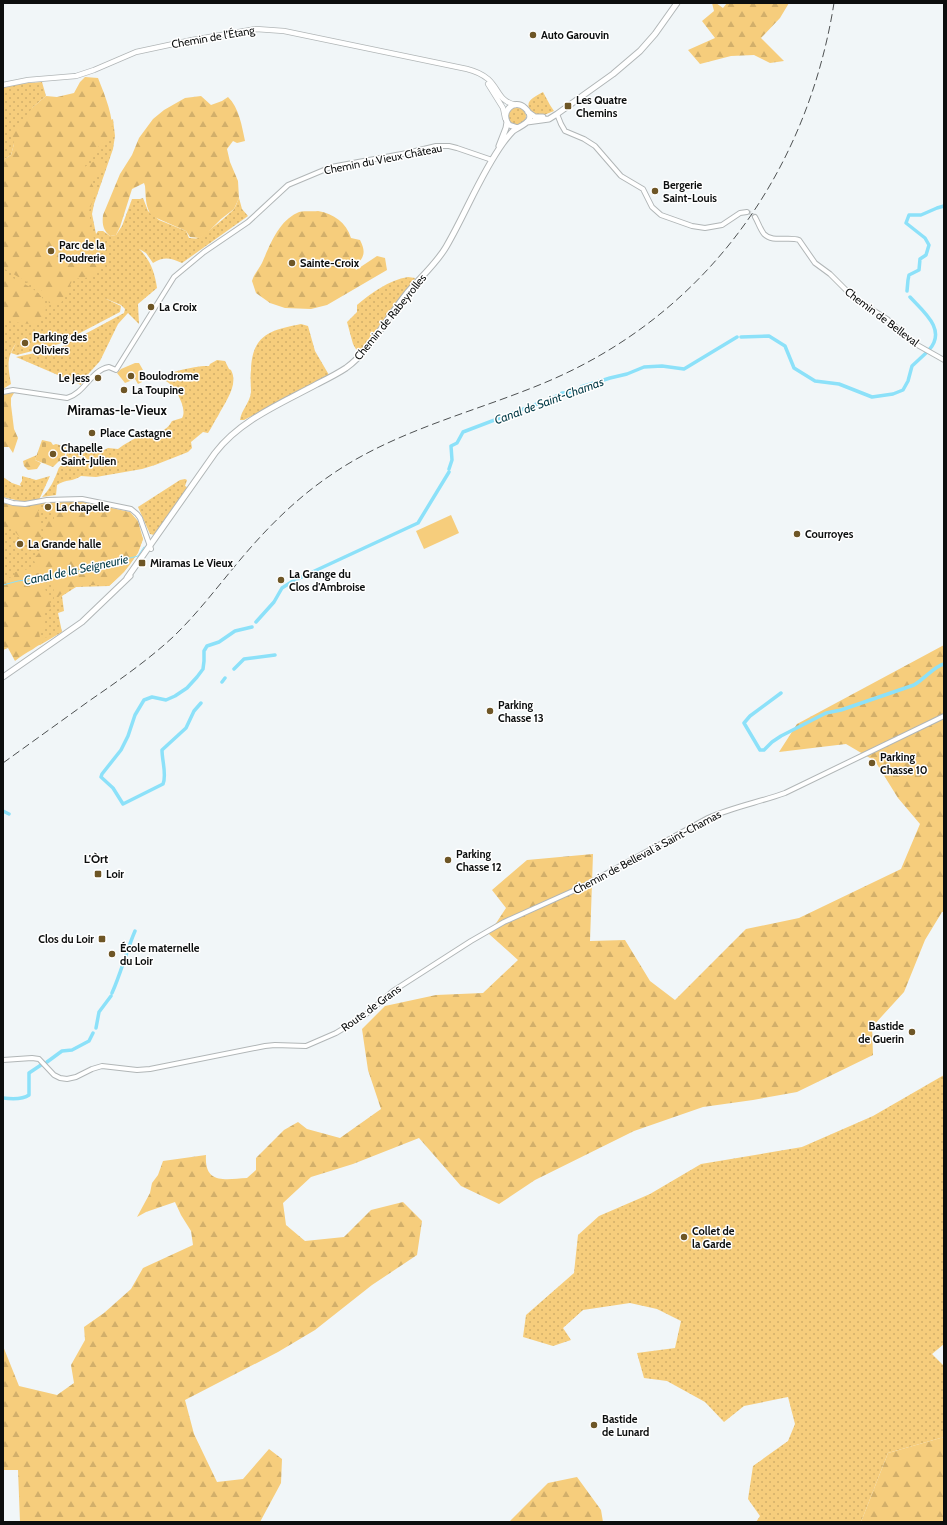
<svg xmlns="http://www.w3.org/2000/svg" width="947" height="1525" font-family="Cabin,sans-serif">
  <style>
    .grass { fill: url(#grass-dots) }
    .forest { fill: url(#forest-firs) }
    .cemetery { fill: url(#cemetery-stones) }
    .pitch { fill: #f6cd7c }
    .lines { fill: none; stroke-linecap: round; stroke-linejoin: round }
    .stream { stroke: #8ce1f9; stroke-width: 1 }
    .canal { stroke: #8ce1f9; stroke-width: 3.5 }
    .tertiary-tunnel { stroke: #cfd3d5; stroke-width: 4; stroke-dasharray: 4 2; stroke-linecap: butt }
    .tertiary-casing { stroke: #b1b6b7; stroke-width: 6 }
    .secondary-casing { stroke: #b1b6b7; stroke-width: 6 }
    .primary-casing { stroke: #b1b6b7; stroke-width: 7 }
    .tertiary { stroke: #fff; stroke-width: 4 }
    .secondary { stroke: #fff; stroke-width: 4.5 }
    .primary { stroke: #fff; stroke-width: 5 }
    .rail { stroke: #4e5152; stroke-width: 1; stroke-dasharray: 8 4; stroke-linecap: butt }
    .poi-dot { fill: #6e5626; stroke: #fff; stroke-width: 1.5 }
    .labels { text-anchor: middle; stroke-width: 3; stroke-linejoin: round; paint-order: stroke }
    .poi-label { font-size: 11px; font-weight: bold; fill: #0c0e0e; stroke: #fff; text-anchor: start }
    .street-label { font-size: 11px; fill: #0c0e0e; stroke: #fff }
    .water-label { font-size: 12px; font-style: italic; fill: #053c48; stroke: #fff }
    .neighbourhood-label { font-size: 12px; font-weight: bold; fill: #0c0e0e; stroke: #fff }
    .quarter-label { font-size: 13px; font-weight: bold; fill: #0c0e0e; stroke: #fff }
  </style>
  <defs>
    <pattern id="grass-dots" width="8" height="8" patternUnits="userSpaceOnUse"><rect width="8" height="8" fill="#f6cd7c"/><path d="M2 2h.1M6 6h.1" fill="none" stroke="#d2af6a" stroke-width="1.8" stroke-linecap="round"/></pattern>
    <pattern id="forest-firs" width="22" height="20" patternUnits="userSpaceOnUse"><rect width="22" height="20" fill="#f6cd7c"/><path d="M5 1l3.5 6h-7zM16 11l3.5 6h-7z" fill="#d2af6a"/></pattern>
    <pattern id="cemetery-stones" width="16" height="16" patternUnits="userSpaceOnUse"><rect width="16" height="16" fill="#f6cd7c"/><path d="M2 7V4a2 2 0 0 1 4 0v3zM10 15v-3a2 2 0 0 1 4 0v3z" fill="#d2af6a"/></pattern>
  </defs>
  <rect width="100%" height="100%" fill="#f1f6f8"/>
  <!-- grass -->
  <path class="grass" d="M42,82L46,96L33,107L14,144L11,155L3,160V87L15,84Z
    M543,92L550,105L554,111L544,115H535C521,103 532,98 543,92Z
    M508 116a9 9 0 1 1 18 0a9 9 0 1 1-18 0Z
    M113,119L115,136L113,149L94,204L92,214L96,234L98,231H103L110,236L116,235L122,226L132,199H140L143,198L148,211L159,220L186,231L189,238C192,238 196,239 198,238C202,237 231,213 234,209C236,206 237,202 239,198L242,209L248,216L182,263C171,258 164,256 153,263L146,253L139,249C150,259 155,273 157,288L138,304L139,324L128,313L118,324L100,361L82,381L81,385L16,357L59,348L124,313L125,309L121,305L104,298L121,306L120,312L59,344L17,355L11,353L16,343C6,359 8,366 11,384L3,389V161L78,136Z
    M408,277L415,278L412,284L359,352L357,351L353,344L347,322L357,312V305C371,293 389,280 408,277Z
    M301,324L308,326L315,351L329,375L244,420H240C241,410 250,403 251,392C251,385 250,377 251,370C252,335 270,330 301,324Z
    M217,360L225,361L229,369L231,370C239,385 225,402 218,416C214,422 212,427 208,433L203,432L191,442L192,448L188,452L155,465L142,469L96,477L81,476C73,482 65,479 57,485L56,495L42,497C50,489 54,481 58,470C59,466 64,464 65,460C67,455 66,451 71,446L83,445L86,452L97,450H104L108,448L118,449C124,444 134,439 142,435C152,430 164,436 172,421L182,418C188,409 175,386 166,381C163,380 157,380 154,379C165,373 197,365 209,366L210,364Z
    M22,476L36,480L50,476L39,500L24,502L3,497V477L12,483L21,486L20,484L22,481Z
    M185,479L187,480L185,486L187,487L185,492L154,535L150,534L138,507L180,480Z
    M49,501H73L136,522L143,539C136,560 125,572 109,586L76,587L62,596L64,611L58,613L62,632L40,645L9,647L3,649V506H30Z
    M944,1075V1344L932,1354L944,1366V1437L888,1453L861,1522H756L760,1516L748,1499L753,1466L788,1441L795,1424L788,1397L744,1406L724,1422L705,1402L667,1381L644,1378L637,1353L675,1348L681,1321L657,1309L630,1303L583,1310L563,1328L571,1340L553,1346L523,1337L526,1315L574,1273L578,1235L599,1216L650,1194L701,1164L802,1147L873,1116Z"/>
  <!-- forest -->
  <path class="forest" d="M712,3H716L723,8L727,3H789L780,18L761,38L784,61L770,63L754,55L731,56L700,64L688,50L715,38L702,21L714,11Z
    M85,77L98,78C106,98 113,115 113,137L106,140L96,149L97,154L78,170C86,168 91,160 101,160L104,167L100,173L90,181L94,188L97,189L89,211L98,263L100,268L93,277L73,279L61,303H49L42,291L3,268V160L11,155L14,144L12,134L33,107L46,96L57,97L74,93L80,82Z
    M201,96L211,105L222,101L228,97C239,107 242,127 245,141L237,143L233,141L227,149L230,162L238,181L239,198L234,209L221,219L206,234L199,238L190,237L186,231L152,216C145,207 146,197 145,186L144,183L132,189L120,227L116,235L110,236C103,230 102,224 103,215L120,174L132,155L139,138L153,119L164,110L185,98Z
    M318,211C334,214 346,222 351,238L360,240C367,254 363,257 355,268L356,270L377,256L385,258L387,270L327,305L311,309L285,308L270,303L256,293L252,281C254,274 259,269 262,263C270,245 278,222 297,213C302,210 312,212 318,211Z
    M3,273C14,279 29,285 38,293C50,303 48,322 31,324C23,324 11,321 3,320Z
    M11,392L14,393L11,398V405L14,429L18,438L13,453L9,447H3V394Z
    M37,455L35,460L41,463L37,469L28,470L24,466L23,461Z
    M74,500L130,512L138,521L143,539L138,553L124,572L109,586C93,584 73,584 60,595C59,597 57,598 56,600L54,599C54,592 54,583 50,578H43L33,559C45,550 45,534 43,520L54,521V516L50,503Z
    M3,503L27,505L39,504L40,509L38,510L39,514L42,535L39,546C25,544 20,538 12,528L3,532Z
    M32,564C40,577 48,592 51,608L49,610L43,611L44,625L42,630L39,631L40,638L49,637C39,647 26,652 15,661L8,648L3,650V574L5,578L14,577L15,572L33,568Z
    M944,645V912H942L925,940L904,992L872,1027L873,1055L797,1092L753,1100L703,1107L634,1131L535,1180L499,1204L461,1186L419,1138L353,1164L311,1177L283,1203L286,1225L305,1241L344,1237L371,1210L403,1202L422,1221L417,1255L372,1285L315,1330L278,1352L185,1400L194,1434L217,1482L243,1479L269,1449L282,1459L281,1483L260,1522H20L18,1470H3V1346L19,1386L57,1395L74,1383L71,1365L85,1340L84,1327L104,1313L131,1289L143,1268L193,1245L191,1231L181,1215L175,1202L146,1212L137,1217L150,1193L152,1183L158,1175L163,1161L206,1155C204,1185 226,1179 247,1178L256,1170V1158L284,1130L298,1122L307,1129L340,1138L381,1109L368,1070L362,1029L385,1006L436,995L483,993L518,960L489,934L506,908L492,890L527,860L593,854L590,941L625,940L650,981L675,1000L746,929L799,918L901,869L920,824L898,798L875,761L846,744L779,752L797,724Z
    M944,1437V1522H861L888,1453Z
    M577,1477L601,1510L603,1522H509L548,1483Z"/>
  <!-- cemetery -->
  <path class="cemetery" d="M42,440L51,442L53,445L56,444L66,447L65,455L62,462L59,461L53,467L35,460Z"/>
  <!-- pitch -->
  <path class="pitch" d="M135,363H139L143,370L140,371L142,382L138,384L135,379L125,383L117,373L121,369Z
    M451,515L459,533L424,549L416,531Z"/>
  <g class="lines">
    <!-- stream -->
    <path class="stream" d="M3,585L18,581L62,575L138,556L144,547"/>
    <!-- canal -->
    <path class="canal" d="M907,291L908,280L909,275L919,270L920,259L926,255L929,245L925,238L906,223L909,215H921L937,208L944,206
      M910,297C924,312 947,330 929,350
      M741,337L769,336L785,346L794,368L815,381L839,384L872,397L893,394L903,390L908,381L912,366L926,353
      M449,469L452,460L451,446L457,443L463,432L537,404L547,401L562,393L575,392L581,387L610,378L627,374L644,367L662,366L684,369L737,337
      M256,622L274,602L282,588L293,581L418,523L449,472
      M234,669L244,659L275,655
      M222,682L225,678
      M781,693L750,716L744,723L760,750H764L772,742L781,736L826,713L841,710L914,685C923,680 936,665 944,664
      M201,703L194,711L186,728L162,750C162,761 167,775 163,784L123,804L113,788L101,777L102,774L121,750L128,736L135,715L144,700L152,697L166,700L175,696L187,688L197,677L203,669L204,661V651L207,646L219,642L235,631L252,627
      M3,811L9,814
      M112,993C121,973 126,952 135,931
      M96,1028L99,1012L111,996
      M47,1062L62,1051L72,1050L89,1041L93,1033
      M3,1098C11,1099 22,1100 29,1095V1073L41,1065"/>
    <!-- tertiary-tunnel -->
    <path class="tertiary-tunnel" d="M747,212L751,213L755,217"/>
    <defs>
      <path id="tertiary" d="M557,114L561,124L565,131L584,139L595,146L621,176L643,189L652,207L661,215L692,226L705,228L722,225L740,213L747,212
        M755,217C758,222 760,229 764,234C772,243 789,236 799,240L815,263L830,274L854,298L887,319L912,342L944,360
        M3,392L13,390L67,398C85,393 91,370 109,367L116,370L174,277L204,252L248,222L288,185L331,167L407,153L436,146H449L457,148L492,160
        M3,500L13,503L25,504L47,500L82,499L131,509L137,514L140,518L151,549
        M3,1060L32,1058L39,1059L54,1075L60,1078L67,1079L76,1077L92,1069L102,1066L137,1070L150,1069L265,1046L275,1045L306,1046L336,1033L364,1016L393,991L471,941L504,922L584,886L708,818C733,807 760,802 785,793L944,716"/>
      <path id="secondary" d="M488,84L503,108L505,118
        M3,85L28,80L76,76L94,70L136,52L192,40L256,29L284,31L467,69C475,71 482,74 488,79C500,90 498,101 516,105"/>
      <path id="primary" d="M528,112L535,117H543
        M527,122L549,119L557,114L613,74L640,51L655,34L677,3
        M499,146L506,128L507,122
        M127,578L215,453C240,420 282,403 317,384C327,379 337,374 346,368C371,350 388,316 407,293C420,278 436,264 446,247C466,213 480,175 503,143C506,139 509,135 513,131C519,126 539,121 525,108C514,98 499,112 509,125L518,128
        M3,677L82,622L130,576"/>
    </defs>
    <!-- tertiary casing -->
    <use href="#tertiary" class="tertiary-casing"/>
    <!-- secondary casing -->
    <use href="#secondary" class="secondary-casing"/>
    <!-- primary casing -->
    <use href="#primary" class="primary-casing"/>
    <!-- tertiary -->
    <use href="#tertiary" class="tertiary"/>
    <!-- secondary -->
    <use href="#secondary" class="secondary"/>
    <!-- primary -->
    <use href="#primary" class="primary"/>
    <!-- rail -->
    <path class="rail" d="M3,763C32,742 60,722 89,701C118,681 147,661 173,637C196,615 215,590 235,566C262,533 293,501 328,477C393,431 472,413 544,383C705,316 807,173 834,3"/>
  </g>
  <!-- markers -->
  <g class="poi-dot">
    <circle cx="533" cy="35" r="4"/>
    <rect x="564" y="102" width="8" height="8" rx="2"/>
    <circle cx="655" cy="191" r="4"/>
    <circle cx="51" cy="251" r="4"/>
    <circle cx="292" cy="263" r="4"/>
    <circle cx="151" cy="307" r="4"/>
    <circle cx="25" cy="343" r="4"/>
    <circle cx="131" cy="376" r="4"/>
    <circle cx="98" cy="378" r="4"/>
    <circle cx="124" cy="390" r="4"/>
    <circle cx="92" cy="433" r="4"/>
    <circle cx="53" cy="454" r="4"/>
    <circle cx="48" cy="507" r="4"/>
    <circle cx="797" cy="534" r="4"/>
    <circle cx="20" cy="544" r="4"/>
    <rect x="138" y="559" width="8" height="8" rx="2"/>
    <circle cx="281" cy="580" r="4"/>
    <circle cx="490" cy="711" r="4"/>
    <circle cx="872" cy="763" r="4"/>
    <circle cx="448" cy="860" r="4"/>
    <rect x="94" y="870" width="8" height="8" rx="2"/>
    <rect x="98" y="935" width="8" height="8" rx="2"/>
    <circle cx="112" cy="954" r="4"/>
    <circle cx="912" cy="1032" r="4"/>
    <circle cx="684" cy="1237" r="4"/>
    <circle cx="594" cy="1425" r="4"/>
  </g>
  <g class="labels">
    <!-- poi labels -->
    <g class="poi-label">
      <text x="541" y="39">Auto Garouvin</text>
      <text x="576" y="104">Les Quatre<tspan x="576" dy="13">Chemins</tspan></text>
      <text x="663" y="189">Bergerie<tspan x="663" dy="13">Saint-Louis</tspan></text>
      <text x="59" y="249">Parc de la<tspan x="59" dy="13">Poudrerie</tspan></text>
      <text x="300" y="267">Sainte-Croix</text>
      <text x="159" y="311">La Croix</text>
      <text x="33" y="341">Parking des<tspan x="33" dy="13">Oliviers</tspan></text>
      <text x="139" y="380">Boulodrome</text>
      <text x="90" y="382" text-anchor="end">Le Jess</text>
      <text x="132" y="394">La Toupine</text>
      <text x="100" y="437">Place Castagne</text>
      <text x="61" y="452">Chapelle<tspan x="61" dy="13">Saint-Julien</tspan></text>
      <text x="56" y="511">La chapelle</text>
      <text x="805" y="538">Courroyes</text>
      <text x="28" y="548">La Grande halle</text>
      <text x="150" y="567">Miramas Le Vieux</text>
      <text x="289" y="578">La Grange du<tspan x="289" dy="13">Clos d'Ambroise</tspan></text>
      <text x="498" y="709">Parking<tspan x="498" dy="13">Chasse 13</tspan></text>
      <text x="880" y="761">Parking<tspan x="880" dy="13">Chasse 10</tspan></text>
      <text x="456" y="858">Parking<tspan x="456" dy="13">Chasse 12</tspan></text>
      <text x="106" y="878">Loir</text>
      <text x="94" y="943" text-anchor="end">Clos du Loir</text>
      <text x="120" y="952">École maternelle<tspan x="120" dy="13">du Loir</tspan></text>
      <text x="904" y="1030" text-anchor="end">Bastide<tspan x="904" dy="13">de Guerin</tspan></text>
      <text x="692" y="1235">Collet de<tspan x="692" dy="13">la Garde</tspan></text>
      <text x="602" y="1423">Bastide<tspan x="602" dy="13">de Lunard</tspan></text>
    </g>
    <!-- street labels -->
    <g class="street-label">
      <text transform="translate(213 37) rotate(-10)" y="4">Chemin de l’Étang</text>
      <text transform="translate(383 159) rotate(-11)" y="4">Chemin du Vieux Château</text>
      <text transform="translate(390 317) rotate(-51)" y="4">Chemin de Rabeyrolles</text>
      <text transform="translate(882 317) rotate(37)" y="4">Chemin de Belleval</text>
      <text transform="translate(647 852) rotate(-28)" y="4">Chemin de Belleval à Saint-Chamas</text>
      <text transform="translate(371 1008) rotate(-36)" y="4">Route de Grans</text>
    </g>
    <!-- water labels -->
    <g class="water-label">
      <text transform="translate(549 401) rotate(-20)" y="4">Canal de Saint-Chamas</text>
      <text transform="translate(76 570) rotate(-12)" y="4">Canal de la Seigneurie</text>
    </g>
    <!-- neighbourhood labels -->
    <g class="neighbourhood-label">
      <text x="96" y="863">L'Òrt</text>
    </g>
    <!-- quarter labels -->
    <g class="quarter-label">
      <text x="117" y="415">Miramas-le-Vieux</text>
    </g>
  </g>
  <!-- border -->
  <rect width="947" height="1525" fill="none" stroke="#0c0e0e" stroke-width="8"/>
</svg>
